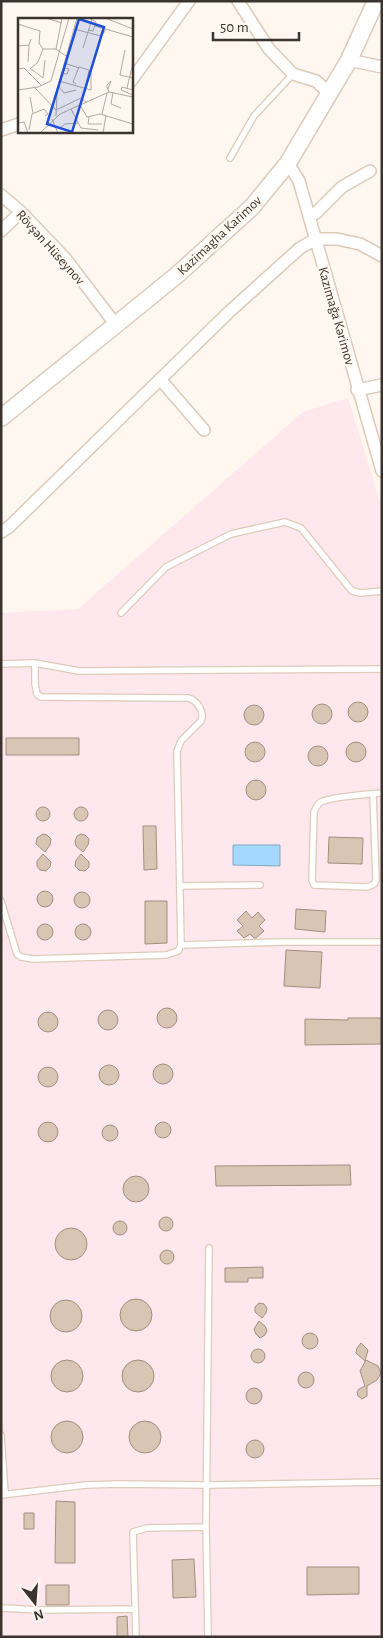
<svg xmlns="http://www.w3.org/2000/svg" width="383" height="1638" font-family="'Alegreya Sans',sans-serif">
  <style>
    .industrial { fill: #fee8ed }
    .water { fill: #a4d9fd; stroke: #84a7bf }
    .building { fill: #d8c5b4; stroke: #a18f7e }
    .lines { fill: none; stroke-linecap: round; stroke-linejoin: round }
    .lane-casing { stroke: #decab9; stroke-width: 8 }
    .street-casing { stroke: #decab9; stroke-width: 14 }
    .secondary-casing { stroke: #decab9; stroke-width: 19 }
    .lane { stroke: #fff; stroke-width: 5.5 }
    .street { stroke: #fff; stroke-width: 11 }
    .secondary { stroke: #fff; stroke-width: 16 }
    .labels { text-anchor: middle; stroke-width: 5; stroke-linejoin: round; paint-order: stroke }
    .street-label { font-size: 14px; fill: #3b332d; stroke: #fff7f0 }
    .inset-road { fill: none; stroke: #b1a9a2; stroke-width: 1 }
    .view { fill: #1d4ed8; fill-opacity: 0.15; stroke: #1d4ed8; stroke-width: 2.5 }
    .inset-edge { fill: none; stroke: #3b332d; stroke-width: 2.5 }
  </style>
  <rect width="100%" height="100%" fill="#fff7f0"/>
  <!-- industrial -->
  <path class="industrial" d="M348,398L382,509V1637H1V613L78,609L303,412Z"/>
  <!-- water -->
  <path class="water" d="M233,845H280V866L233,865Z"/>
  <!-- building -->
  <path class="building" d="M348 712a10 10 0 1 1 20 0a10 10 0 1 1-20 0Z
    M312 714a10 10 0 1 1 20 0a10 10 0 1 1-20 0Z
    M244 715a10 10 0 1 1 20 0a10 10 0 1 1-20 0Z
    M6,738H79V755H6Z
    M346 752a10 10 0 1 1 20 0a10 10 0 1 1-20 0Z
    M245 752a10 10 0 1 1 20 0a10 10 0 1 1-20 0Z
    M308 756a10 10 0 1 1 20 0a10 10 0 1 1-20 0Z
    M246 790a10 10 0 1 1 20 0a10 10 0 1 1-20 0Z
    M74 814a7 7 0 1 1 14 0a7 7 0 1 1-14 0Z
    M36 814a7 7 0 1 1 14 0a7 7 0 1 1-14 0Z
    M143,826H156L157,869L144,870Z
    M43,834L47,835L51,839L50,845L45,852L36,844L37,838Z
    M81,834L85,835L89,839L88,845L83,852L76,846L75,841L77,836Z
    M329,837L363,838L362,864L328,863Z
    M43,854L51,862L50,867L46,871L40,870L37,866V861Z
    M81,854L89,862V867L85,871L79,870L75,866L76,860Z
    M37 899a8 8 0 1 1 16 0a8 8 0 1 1-16 0Z
    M74 900a8 8 0 1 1 16 0a8 8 0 1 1-16 0Z
    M145,901H167V943L145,944Z
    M296,909L326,911L325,932L295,929Z
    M246,911L252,918L258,912L265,920L259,926L264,931L256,938H254L250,934L244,938L237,931L243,926L237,920Z
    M75 932a8 8 0 1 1 16 0a8 8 0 1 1-16 0Z
    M37 932a8 8 0 1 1 16 0a8 8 0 1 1-16 0Z
    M286,950L322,952L320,988L284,986Z
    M157 1018a10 10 0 1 1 20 0a10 10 0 1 1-20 0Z
    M98 1020a10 10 0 1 1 20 0a10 10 0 1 1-20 0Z
    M38 1022a10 10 0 1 1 20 0a10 10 0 1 1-20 0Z
    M348,1018H382V1044L305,1045V1019L348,1020Z
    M153 1074a10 10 0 1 1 20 0a10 10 0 1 1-20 0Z
    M99 1075a10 10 0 1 1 20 0a10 10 0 1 1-20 0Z
    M38 1077a10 10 0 1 1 20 0a10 10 0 1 1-20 0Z
    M155 1130a8 8 0 1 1 16 0a8 8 0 1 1-16 0Z
    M38 1132a10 10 0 1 1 20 0a10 10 0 1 1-20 0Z
    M102 1133a8 8 0 1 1 16 0a8 8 0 1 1-16 0Z
    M350,1165L351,1185L216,1186L215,1166Z
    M123 1189a13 13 0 1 1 26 0a13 13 0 1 1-26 0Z
    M159 1224a7 7 0 1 1 14 0a7 7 0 1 1-14 0Z
    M113 1228a7 7 0 1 1 14 0a7 7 0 1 1-14 0Z
    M55 1244a16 16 0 1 1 32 0a16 16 0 1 1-32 0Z
    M160 1257a7 7 0 1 1 14 0a7 7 0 1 1-14 0Z
    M263,1267V1278H248V1282H225V1268Z
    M120 1315a16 16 0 1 1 32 0a16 16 0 1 1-32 0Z
    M50 1316a16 16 0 1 1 32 0a16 16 0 1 1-32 0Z
    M259,1303L264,1304L267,1308L266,1313L262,1318L255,1312V1307Z
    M259,1321L265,1326L267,1331L265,1335L260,1338L256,1334L254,1329Z
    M302 1341a8 8 0 1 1 16 0a8 8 0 1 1-16 0Z
    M361,1343L368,1350L365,1361L356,1353L357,1348Z
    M251 1356a7 7 0 1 1 14 0a7 7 0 1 1-14 0Z
    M366,1360L378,1366L381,1373L377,1380L367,1386V1396L362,1399L358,1396L357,1392L359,1389L365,1386L360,1371Z
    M51 1376a16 16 0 1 1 32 0a16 16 0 1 1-32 0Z
    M122 1376a16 16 0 1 1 32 0a16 16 0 1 1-32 0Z
    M298 1380a8 8 0 1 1 16 0a8 8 0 1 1-16 0Z
    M246 1396a8 8 0 1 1 16 0a8 8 0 1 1-16 0Z
    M51 1437a16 16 0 1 1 32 0a16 16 0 1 1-32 0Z
    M129 1437a16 16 0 1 1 32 0a16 16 0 1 1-32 0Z
    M246 1449a9 9 0 1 1 18 0a9 9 0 1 1-18 0Z
    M56,1501L75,1502V1563H55Z
    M24,1513H34V1529H24Z
    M194,1559L196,1597L173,1598L172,1560Z
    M307,1567H359V1594L307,1595Z
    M46,1585H69V1605H46Z
    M127,1616L128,1637H117V1617Z"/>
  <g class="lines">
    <defs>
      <path id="lane" d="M230,158L254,116L293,74
        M121,613L166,567L231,534L285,522L301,528L352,591L361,593L382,591
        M1,664L35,663L79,671L382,669
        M373,794L376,880L374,884L368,887L314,885L312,880L314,812C316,808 317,804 321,802C331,797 369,794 382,793
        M180,886L260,885
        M1,901L17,954L21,957L33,959L166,955L178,951L181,945L177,751L181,741L201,721C205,712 197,700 188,698L41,697L37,694L35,684V663
        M181,945L284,942H382
        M1,1435L5,1493
        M1,1495L86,1485L118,1484L207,1485L382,1482
        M1,1608L40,1610L135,1609
        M136,1637L133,1532L147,1528L206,1527
        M208,1637L206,1527L209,1248"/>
      <path id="street" d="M238,1L269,49L293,74L316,81L328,92
        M349,60L382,67
        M131,81L189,1
        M1,130L19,124
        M288,163L299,181L382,471
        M1,195L21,212L65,258L116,325
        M309,217L316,213L342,187L370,171
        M1,231L21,212
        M160,379L204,430
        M357,390L382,385
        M1,532L9,527L229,312L300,248L316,239H337L360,244L382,256"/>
      <path id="secondary" d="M1,418L177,275L252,207L288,163L349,60L376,1"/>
    </defs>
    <!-- lane casing -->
    <use href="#lane" class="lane-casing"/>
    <!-- street casing -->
    <use href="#street" class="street-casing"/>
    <!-- secondary casing -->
    <use href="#secondary" class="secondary-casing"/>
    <!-- lane -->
    <use href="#lane" class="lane"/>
    <!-- street -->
    <use href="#street" class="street"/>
    <!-- secondary -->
    <use href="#secondary" class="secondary"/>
  </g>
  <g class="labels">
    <!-- street labels -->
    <g class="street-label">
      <text transform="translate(219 235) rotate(-43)" y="5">Kazimagha Karimov</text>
      <text transform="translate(51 247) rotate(48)" y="5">Rövşən Hüseynov</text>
      <text transform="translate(337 316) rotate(74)" y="5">Kazımağa Kərimov</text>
    </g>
  </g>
  <!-- overview -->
  <g transform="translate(18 18)">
    <rect width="115" height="115" fill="#fff7f0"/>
    <path class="inset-road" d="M28,0L44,5M87,0L115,11M0,6L22,13L21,25L25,31H38L48,38M77,8L115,19M56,11L83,18L88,12M70,12L75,13L78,4L71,0M0,28L11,27L13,21M65,30L74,1M38,31L44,0M107,32L102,57L115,60M10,44L11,27M46,45L61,50M12,50L25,60L27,42M0,51L6,50L24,68M12,51L20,44L25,31M43,55L49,56L51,51L47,50L46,53M41,63L73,72V52L83,18M58,66L55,64L61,49L71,52L67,71M40,68L46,75L58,72M17,70L38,92L63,80L68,84M109,70L115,45M90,71L93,63L89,67V69L91,74M0,72L20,69L33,63L51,0M115,72L104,69L103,72L115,77M95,74L93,86L103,90M12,79L15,95M62,87L69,99L82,96L115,106M53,91L63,110L80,112M84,96L89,75M38,98L39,72L59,0M71,99L70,106H84M34,101L40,115M0,105L6,104L10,115M40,111L47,106L60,105M11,112L14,96L26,91L30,96L27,98M22,115L42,96L91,74L115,79M85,115L88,97"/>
    <path class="view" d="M61,1L86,9L54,114L29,106Z"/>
    <rect width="115" height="115" class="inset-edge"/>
  </g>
  <!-- border -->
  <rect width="383" height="1638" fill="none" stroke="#3b332d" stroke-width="5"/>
  <!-- north arrow -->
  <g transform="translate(35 1603) rotate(163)" stroke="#fff7f0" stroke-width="4" paint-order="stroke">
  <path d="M0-4L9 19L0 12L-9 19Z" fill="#3b332d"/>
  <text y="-8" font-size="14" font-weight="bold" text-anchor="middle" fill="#3b332d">N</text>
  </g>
  <!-- scale -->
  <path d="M213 32v8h86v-8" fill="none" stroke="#3b332d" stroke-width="2.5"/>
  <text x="220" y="32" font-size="15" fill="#3b332d" stroke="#fff7f0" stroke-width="4" paint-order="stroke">50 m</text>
</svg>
